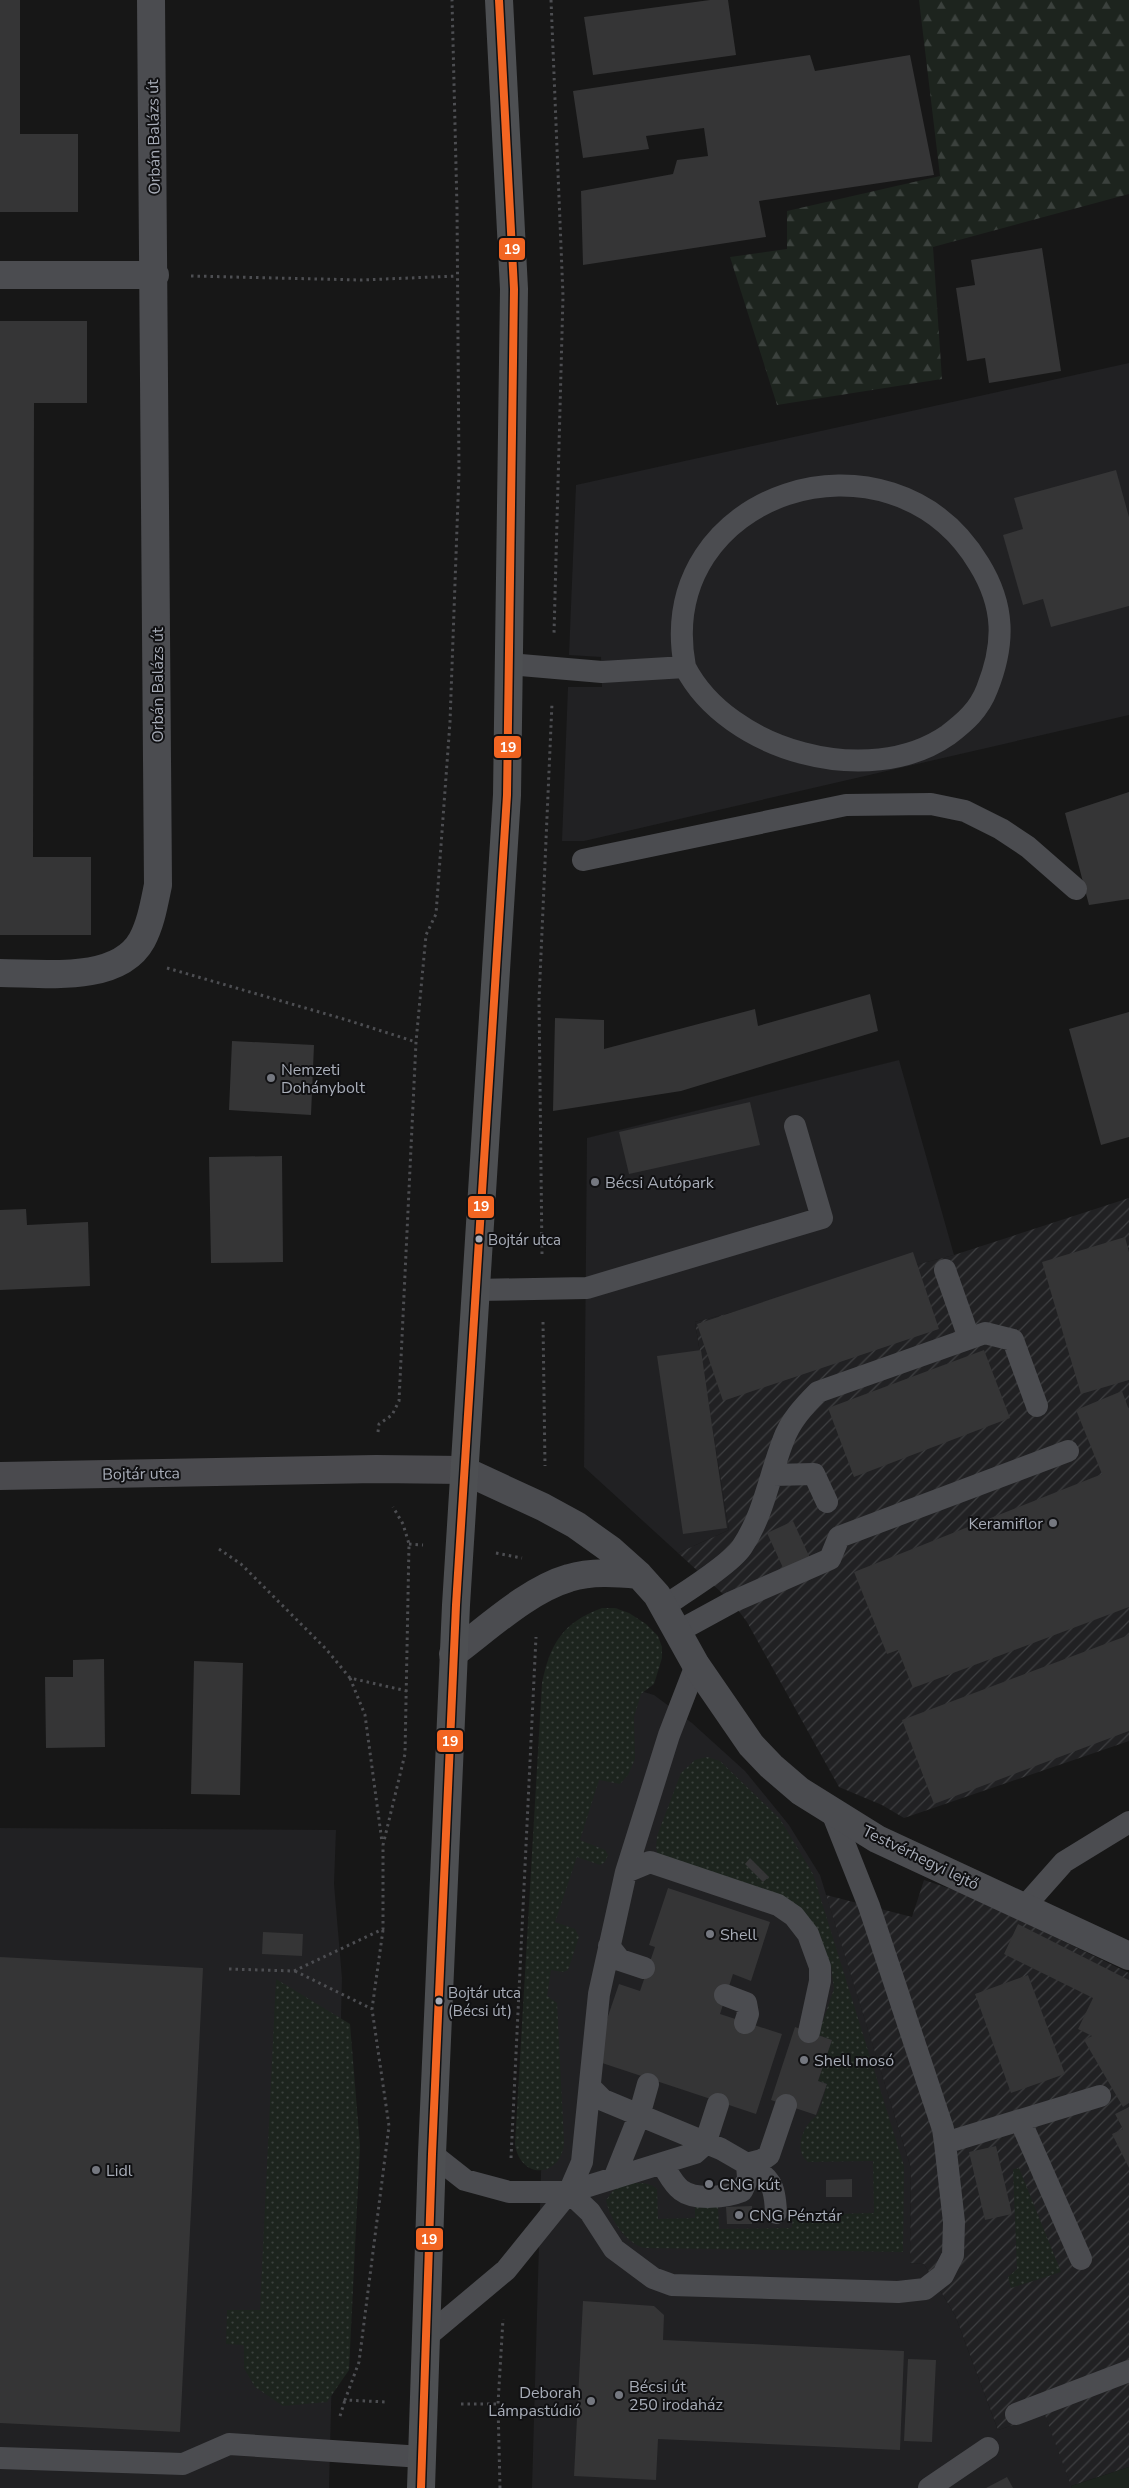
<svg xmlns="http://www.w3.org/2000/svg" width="1129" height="2488" font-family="'Nunito Sans',sans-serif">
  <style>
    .built { fill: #212123 }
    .industrial { fill: url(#industrial-furrows) }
    .grass { fill: url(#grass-dots) }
    .forest { fill: url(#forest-firs) }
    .pitch { fill: #1d241e }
    .building { fill: #353536 }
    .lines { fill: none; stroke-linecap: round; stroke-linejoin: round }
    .path { stroke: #4d4e52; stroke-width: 3; stroke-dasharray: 2.5 4; stroke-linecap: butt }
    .lane { stroke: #4b4c50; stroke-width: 22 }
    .street { stroke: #4b4c50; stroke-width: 28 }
    .secondary { stroke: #4a4a4e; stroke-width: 28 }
    .primary { stroke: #4d4f52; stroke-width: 28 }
    .bus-1-casing { stroke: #111113; stroke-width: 11 }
    .bus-1 { stroke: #f26522; stroke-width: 8 }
    .poi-dot { fill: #757880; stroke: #111113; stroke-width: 2 }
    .bus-dot { fill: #a8adb8; stroke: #111113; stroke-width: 2 }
    .labels { text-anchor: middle; stroke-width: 4; stroke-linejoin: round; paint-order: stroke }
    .bus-label { font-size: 15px; fill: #a8adb8; stroke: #111113; text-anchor: start }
    .street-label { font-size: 16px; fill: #a8adb8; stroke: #111113 }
    .poi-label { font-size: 16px; fill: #a8adb8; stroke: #111113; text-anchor: start }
    .line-badge { stroke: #111113; stroke-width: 2 }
    .badge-label { font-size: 14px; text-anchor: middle; font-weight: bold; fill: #fff }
  </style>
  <defs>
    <pattern id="industrial-furrows" width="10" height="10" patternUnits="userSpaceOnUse" patternTransform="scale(1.25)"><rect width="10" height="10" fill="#212123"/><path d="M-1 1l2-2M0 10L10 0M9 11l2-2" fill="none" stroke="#3e3f41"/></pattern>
    <pattern id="grass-dots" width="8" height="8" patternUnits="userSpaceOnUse" patternTransform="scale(1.25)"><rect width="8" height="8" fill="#1d241e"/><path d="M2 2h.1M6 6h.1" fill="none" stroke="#3b413d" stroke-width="1.8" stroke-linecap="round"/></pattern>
    <pattern id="forest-firs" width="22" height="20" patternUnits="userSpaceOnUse" patternTransform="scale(1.25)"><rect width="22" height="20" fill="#1d241e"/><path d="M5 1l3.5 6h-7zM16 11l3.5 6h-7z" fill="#3b413d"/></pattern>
  </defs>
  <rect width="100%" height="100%" fill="#171717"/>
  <!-- built -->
  <path class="built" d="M1129,363V715L584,841H562L568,687H602L601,657L569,655L576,485Z
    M899,1060L954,1255L695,1322L729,1530L678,1553L584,1467L587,1138Z
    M607,1681L654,1695L692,1723L745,1771L789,1825L820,1875L911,2168L910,2263L924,2264L955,2315L998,2430L1045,2414L1072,2488H532L555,1685Z
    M0,1828L336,1830L334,1884L342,1978L329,2488H0Z"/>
  <!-- industrial -->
  <path class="industrial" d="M1129,1198V1741L904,1818L882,1805L839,1787L747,1622L732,1602L678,1553L729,1530L695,1322L954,1255Z
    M924,1880L966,1894L1129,1973V2467L1071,2486L1045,2415L998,2430L955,2315L924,2264L910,2263L911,2168L826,1895L912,1917Z"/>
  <!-- grass -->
  <path class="grass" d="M602,1608H615L629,1613L646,1624L658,1636L662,1647V1658L654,1684L641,1694L634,1717L635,1759L628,1775L620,1784L599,1780L580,1840L605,1850L608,1855L605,1862L600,1865L577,1857L555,1922L575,1929L579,1937L568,1970L563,1972L551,1970L547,1996L557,2003L564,2141C563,2178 520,2181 515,2144L542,1683C550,1644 563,1622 602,1608Z
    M707,1757L720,1761L780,1819L813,1874L904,2166L903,2252L645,2248C627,2245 609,2218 606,2200C609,2197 611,2192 614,2190C624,2182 648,2180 657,2189L658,2219L695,2218V2206L718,2207L719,2229L792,2228L793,2215L874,2213L873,2161L808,2162C796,2152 800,2135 809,2123C811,2119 815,2118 817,2115C822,2105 824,2094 827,2084L818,2081L832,2040L818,2035L834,1989L831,1966L815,1928L659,1858L656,1848L657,1836L681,1773L695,1760Z
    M276,1979L350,2024L360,2146L349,2370L327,2402L283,2406L255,2387L244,2368V2345L226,2344L227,2310H260Z
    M1019,2168L1061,2272L1011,2288L1008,2277L1017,2269L1013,2169Z"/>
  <!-- forest -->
  <path class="forest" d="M919,0H1129V194L933,247L942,379L777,405L730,257L787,249V211L940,176Z"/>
  <!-- pitch -->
  <path class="pitch" d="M1129,2467V2488H1072L1071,2486Z"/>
  <!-- building -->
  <path class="building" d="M0,0H20V134H78V212H0Z
    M710,0H728L736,55L593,75L584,17Z
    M810,55L815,71L910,55L934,175L759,201L766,237L583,265L581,191L673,174L677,160L708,156L704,128L646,136L649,149L583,158L573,91Z
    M1042,248L1061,371L989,383L985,358L967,361L956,288L975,285L971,260Z
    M0,321H87V403H34L33,857H91V935H0Z
    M1116,470L1129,517V606L1051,627L1043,599L1023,605L1003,535L1023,529L1014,498Z
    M1129,792V899L1089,905L1065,813Z
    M870,994L878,1031L681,1091L553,1111L555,1018L604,1020V1049L755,1009L758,1026Z
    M1129,1012V1137L1101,1145L1069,1029Z
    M232,1041L314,1045L311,1115L229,1110Z
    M750,1102L760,1145L629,1174L619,1132Z
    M282,1156L283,1262L211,1263L209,1157Z
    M26,1209L27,1225L88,1222L90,1286L0,1290V1210Z
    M1125,1237L1129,1252V1380L1081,1394L1042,1262Z
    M913,1252L939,1329L723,1401L697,1324Z
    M701,1350L727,1528L683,1534L657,1356Z
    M984,1350L1010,1418L854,1477L828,1408Z
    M1122,1391L1129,1410V1607L913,1688L898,1650L887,1654L854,1572L1102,1474L1076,1410Z
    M793,1521L810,1558L784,1570L767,1533Z
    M1129,1635V1731L934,1804L902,1720Z
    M104,1659L105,1747L46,1748L45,1677H73V1660Z
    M194,1661L243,1663L240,1795L191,1794Z
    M750,1858L769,1877L763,1882L745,1864Z
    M668,1888L770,1922L751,1981L733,1974L720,2014L782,2034L756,2114L593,2060L619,1984L640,1991L655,1947L649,1945Z
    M1018,1924L1129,1980V2103L1123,2107L1084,2040L1092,2036L1078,2029L1093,1998L1004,1954Z
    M263,1932L303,1934L302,1956L262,1954Z
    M0,1957L203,1968L180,2432L0,2423Z
    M1028,1975L1065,2074L1011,2093L975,1994Z
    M795,2027L832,2040L818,2081L827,2084L816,2115L771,2100Z
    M1129,2107V2168L1112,2134L1123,2129L1115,2114Z
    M996,2146L1012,2214L985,2220L969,2152Z
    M852,2179V2197H826V2180Z
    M752,2206V2224H727L726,2207Z
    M583,2301L654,2306L664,2315L663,2340L904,2351L900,2450L658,2439L656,2480L574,2476Z
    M908,2359L936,2360L932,2442L904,2441Z
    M1007,2477L1013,2488H986Z"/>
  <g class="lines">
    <!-- path -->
    <path class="path" d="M551,0L563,296L554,634
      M191,276L361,280L457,276
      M167,968L347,1020L416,1042
      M542,1254L539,1000L552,703
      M543,1322L545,1466
      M378,1432L379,1424L392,1415L399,1401L416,1042L426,935L436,914L450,722L459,472L457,208L452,0
      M409,1544L423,1545
      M219,1549L241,1564L326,1649L350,1678L407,1691
      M496,1553L522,1558
      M350,1678L365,1715L382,1842
      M383,1930L372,2009L389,2126L359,2362L345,2400L387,2402
      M229,1969L294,1971L383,1929V1845L405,1754L409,1544L403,1524L393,1507
      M295,1971L372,2009
      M511,2158L536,1637
      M461,2404H498
      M340,2416L345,2400
      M500,2488L498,2404L503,2319"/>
    <!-- lane -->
    <path class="lane" d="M509,664L602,672L685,667C652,491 891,417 979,564C1005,606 1005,644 987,689C979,710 965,722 948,735C869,790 728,751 685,667
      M583,860L846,805L931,804L965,811L1001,829L1028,847L1076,889
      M945,1270L969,1338
      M475,1290L587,1288L822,1218L795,1126
      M773,1475L814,1474L827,1502
      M663,1607C682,1594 730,1565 742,1547C764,1514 769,1477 783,1441C790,1421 804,1406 818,1392L985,1333L1013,1340L1037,1406
      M677,1632L732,1602L830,1559L839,1537L1068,1451
      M626,1872L650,1862L778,1905L794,1916L808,1934L820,1967V1981L809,2032
      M1025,1906L1064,1862L1129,1822
      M609,1946L620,1960L644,1968
      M725,1995L746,2003L748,2014L745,2023
      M590,2087L603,2100L721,2149L747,2164L762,2160L769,2155L786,2105
      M1020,2120L1081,2259
      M945,2143L1100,2096
      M432,2154L465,2180L509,2192H569L695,2153L705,2144L718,2104
      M662,2164C668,2173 673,2184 681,2190C695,2201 727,2197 742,2191L748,2178L747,2164C771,2179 775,2184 776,2213
      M615,2176L639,2116L648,2084
      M569,2192L590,2212L614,2249L653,2278L672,2285L898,2292L925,2289L943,2275L953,2255L954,2222L945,2143L943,2129L869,1906L831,1810
      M426,2337L506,2270L569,2192L582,2162L599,1994L626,1872L669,1735L696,1665
      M1016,2414L1129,2371
      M0,2458L183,2464L229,2444L422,2457
      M929,2488L988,2448"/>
    <!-- street -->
    <path class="street" d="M0,275H155
      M0,973C42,973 118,984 142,940C151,923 154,904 158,885L151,0
      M463,1470L543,1507L576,1525L611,1550L639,1575L657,1595L696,1665L751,1745L771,1766L800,1791L877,1839L1129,1956
      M453,1654C488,1628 528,1590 569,1578C591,1571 617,1573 639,1575"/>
    <!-- secondary -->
    <path class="secondary" d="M0,1476L376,1469L463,1470"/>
    <!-- primary -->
    <path class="primary" d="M421,2488L432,2154L456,1605L507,795L514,289L499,0"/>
    <defs>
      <path id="bus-1" d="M421,2488L432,2154L456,1605L507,795L514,289L499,0"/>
    </defs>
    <!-- bus-1 casing -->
    <use href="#bus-1" class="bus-1-casing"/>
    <!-- bus-1 -->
    <use href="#bus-1" class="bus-1"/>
  </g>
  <!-- markers -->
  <g class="poi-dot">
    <circle cx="271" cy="1078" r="5"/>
    <circle cx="595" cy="1182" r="5"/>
    <circle cx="1053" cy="1523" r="5"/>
    <circle cx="710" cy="1934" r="5"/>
    <circle cx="804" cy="2060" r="5"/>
    <circle cx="96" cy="2170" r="5"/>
    <circle cx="709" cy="2184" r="5"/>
    <circle cx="739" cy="2215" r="5"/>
    <circle cx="619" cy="2395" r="5"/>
    <circle cx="591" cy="2401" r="5"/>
  </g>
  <g class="bus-dot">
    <circle cx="479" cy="1239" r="4.5"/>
    <circle cx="439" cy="2001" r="4.5"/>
  </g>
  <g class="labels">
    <!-- bus labels -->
    <g class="bus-label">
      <text x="488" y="1245">Bojtár utca</text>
      <text x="448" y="1998">Bojtár utca<tspan x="448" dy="18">(Bécsi út)</tspan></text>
    </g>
    <!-- street labels -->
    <g class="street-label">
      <text transform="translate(153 137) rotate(-91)" y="6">Orbán Balázs út</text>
      <text transform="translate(157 685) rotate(-90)" y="6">Orbán Balázs út</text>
      <text transform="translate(141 1473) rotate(-1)" y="6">Bojtár utca</text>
      <text transform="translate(921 1857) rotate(26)" y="6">Testvérhegyi lejtő</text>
    </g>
    <!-- poi labels -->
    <g class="poi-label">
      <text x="281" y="1075">Nemzeti<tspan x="281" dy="18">Dohánybolt</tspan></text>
      <text x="605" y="1188">Bécsi Autópark</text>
      <text x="1043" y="1529" text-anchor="end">Keramiflor</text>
      <text x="720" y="1940">Shell</text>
      <text x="814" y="2066">Shell mosó</text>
      <text x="106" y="2176">Lidl</text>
      <text x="719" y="2190">CNG kút</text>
      <text x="749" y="2221">CNG Pénztár</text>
      <text x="629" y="2392">Bécsi út<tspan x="629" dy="18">250 irodaház</tspan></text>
      <text x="581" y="2398" text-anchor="end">Deborah<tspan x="581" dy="18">Lámpastúdió</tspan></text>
    </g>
  </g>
  <g class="line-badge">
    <rect x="498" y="237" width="28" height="24" rx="5" fill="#f26522"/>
    <rect x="493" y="735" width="29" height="24" rx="5" fill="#f26522"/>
    <rect x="467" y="1195" width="28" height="24" rx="5" fill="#f26522"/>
    <rect x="436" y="1729" width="28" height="24" rx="5" fill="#f26522"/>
    <rect x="415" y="2227" width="29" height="24" rx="5" fill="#f26522"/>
  </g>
  <g class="badge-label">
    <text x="512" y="254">19</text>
    <text x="508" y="752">19</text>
    <text x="481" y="1211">19</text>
    <text x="450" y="1746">19</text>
    <text x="429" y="2244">19</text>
  </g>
</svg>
